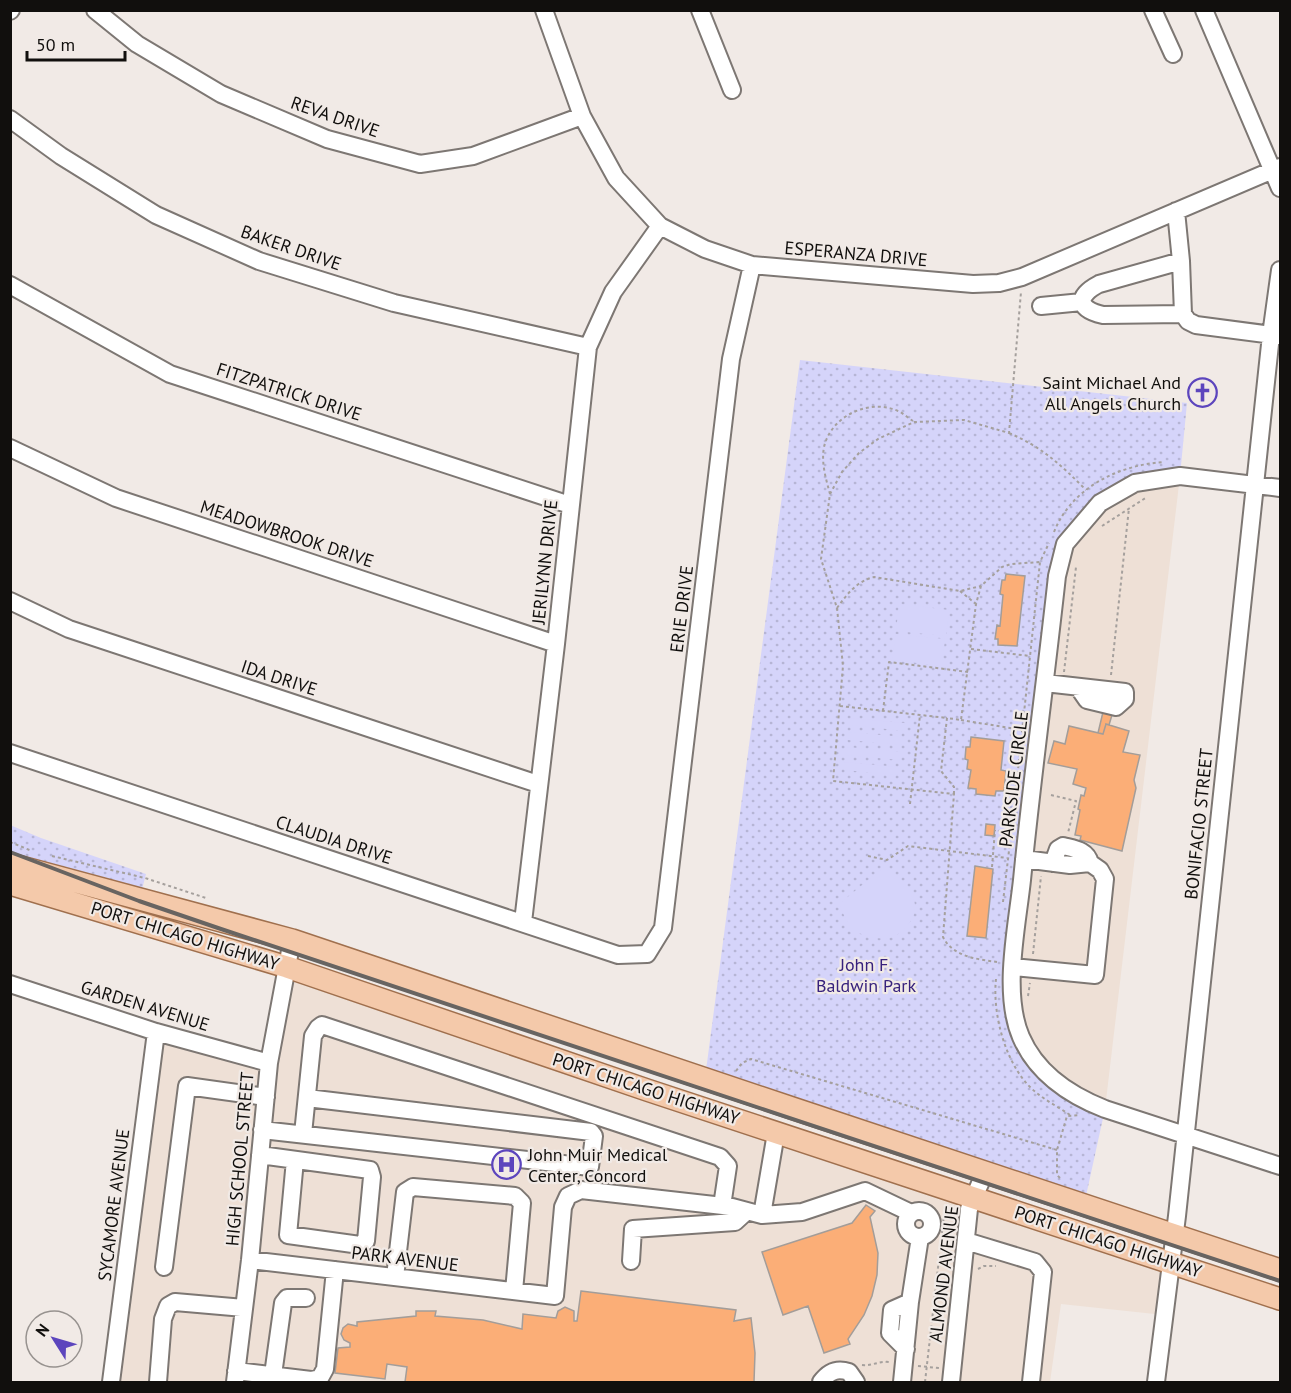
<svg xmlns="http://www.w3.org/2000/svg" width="1291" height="1393" font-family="'PT Sans',sans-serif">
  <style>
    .built { fill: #eee0d6 }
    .green { fill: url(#green-dots) }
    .pitch { fill: #d5d4fa }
    .building { fill: #fbae77; stroke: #a39d99; stroke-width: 1.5 }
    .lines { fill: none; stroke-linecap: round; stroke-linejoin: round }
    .minor-casing { stroke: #7d7773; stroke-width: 20 }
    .major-casing { stroke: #a0704e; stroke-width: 24 }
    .path { stroke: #a5a09d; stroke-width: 2; stroke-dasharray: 3 3; stroke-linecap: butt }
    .minor { stroke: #fff; stroke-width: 16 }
    .major { stroke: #f4c9aa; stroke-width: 21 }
    .rail { stroke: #686461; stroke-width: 4 }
    .labels { text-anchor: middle; stroke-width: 4.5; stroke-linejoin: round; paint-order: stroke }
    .street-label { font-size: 18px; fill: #110f0d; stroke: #f1eae6 }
    .poi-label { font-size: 18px; fill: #110f0d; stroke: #f1eae6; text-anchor: end }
    .park-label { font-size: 18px; fill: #37227d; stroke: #f1eae6 }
  </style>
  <defs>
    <pattern id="green-dots" width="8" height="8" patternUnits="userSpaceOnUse" patternTransform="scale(1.5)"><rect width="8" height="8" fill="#d5d4fa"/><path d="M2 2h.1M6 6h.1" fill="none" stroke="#b6b5d5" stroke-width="1.8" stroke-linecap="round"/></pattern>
  </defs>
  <rect width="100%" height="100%" fill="#f1eae6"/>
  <!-- built -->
  <path class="built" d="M1180,476L1105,1109L1044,1073L1013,1011L1065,544L1100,503Z
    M287,967L1171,1262L1164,1315L1061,1304L1050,1382H111L156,1032L269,1063Z"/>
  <!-- green -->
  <path class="green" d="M800,360L1187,403L1180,476L1135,483L1065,544L1011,987L1030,1054L1105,1109L1084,1205L705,1078Z
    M10,825L41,838L146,874L139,901L11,852Z"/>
  <!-- pitch -->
  <path class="pitch" d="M899,604L949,610L946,636L896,631Z
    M896,634L945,639L942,666L892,660Z
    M850,718L905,723L904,731L850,725Z
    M849,732L903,737L902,745L848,740Z
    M847,747L901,752L900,760L846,755Z
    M844,762L899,767L898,775L844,770Z
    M884,867C891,876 908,889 913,898C921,914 904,935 889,938C878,940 861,936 853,929C846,923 843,912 839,904Z"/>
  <!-- building -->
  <path class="building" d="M1006,574L1025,576L1017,646L998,645V639H995L997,625L1000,626L1003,595L1000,594L1002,580H1005Z
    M1103,712L1112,715L1109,725L1106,724L1103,734L1098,733Z
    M1106,724L1129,731L1123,752L1140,755L1134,780L1136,788L1122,851L1080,840L1081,836L1075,835L1080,810L1078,809L1081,795L1084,796L1086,788L1073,784L1077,769L1048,763L1054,741L1065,744L1069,726L1103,734Z
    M971,737L1004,741L1001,770L1006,771L1004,791H996L995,796L976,794V789L968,788L971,770L967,769L968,760L965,759L966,747H970Z
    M986,824L995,825L994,836L985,835Z
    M975,866L993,869L986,938L967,936Z
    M866,1205L875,1211L870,1217L878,1253L877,1275L872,1296L864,1315L848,1339L850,1344L824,1353L808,1306L783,1315L762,1252L852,1223Z
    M581,1291L736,1310L734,1321L751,1318L755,1353L754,1382H405L407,1367L387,1364L385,1379L335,1373L338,1348L350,1347V1343L344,1340L341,1334L343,1328L348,1324L357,1326V1322L416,1316V1311H436L435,1316L483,1320L522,1329L523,1314L556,1318L558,1311L565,1307L574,1311V1321H577Z"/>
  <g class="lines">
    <defs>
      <path id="minor" d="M95,10L137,44L221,94L327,139L420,164L473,156L582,116
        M544,10L582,116L616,178L660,226L705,249L752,265L973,284L999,283L1022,277L1280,167
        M700,10L732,90
        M1153,10L1173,54
        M1204,10L1280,188
        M10,11L11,10
        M10,119L61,156L156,215L259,261L394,303L588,347
        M1176,211L1181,261L1183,314L1188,321L1196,325L1280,336
        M1181,261L1099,284C1076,296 1077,309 1103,315L1183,314
        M10,285L170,374L570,505
        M1041,306L1082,302
        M10,448L116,498L556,644
        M1280,488L1180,476L1135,483L1100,503L1065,544L1057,576C1046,677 1032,778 1022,880C1017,927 1002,993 1021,1037C1037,1074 1069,1095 1105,1109L1280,1166
        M10,601L69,629L538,784
        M1045,683L1125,692V699L1116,707L1087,700L1078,687
        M10,753L618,955L647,954L663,928L731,359L752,265
        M1053,863L1058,849L1063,846C1075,849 1087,850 1090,863
        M523,922L556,644L588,347L613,292L660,226
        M1013,967L1095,975L1105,879L1100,870L1090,863L1070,865L1024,859
        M10,984L156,1032L269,1063
        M262,1130L590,1167L594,1136L591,1132L307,1098
        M303,1134L313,1036L318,1028L322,1025L720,1157L728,1166L722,1206
        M260,1155L370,1170L372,1177L366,1241L360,1245L288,1235L295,1160
        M906 1224a13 13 0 1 1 26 0a13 13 0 1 1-26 0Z
        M762,1215L776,1133
        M966,1241L1035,1262L1043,1272L1031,1382
        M250,1260L555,1296L563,1207L568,1196L581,1190L732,1207L762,1215L802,1212L865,1191L911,1213
        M631,1261L633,1229L735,1222L747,1211
        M164,1267L187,1086L266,1097
        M395,1277L405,1192L413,1187L515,1196L522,1203L514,1291
        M906,1349L890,1333L892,1310L910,1302
        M236,1371L311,1380L320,1378L325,1369L335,1270
        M111,1382L156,1032
        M158,1382L163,1319L168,1306L175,1302L244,1308
        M235,1382L250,1260L269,1063L292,940
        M272,1382L283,1303L287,1298H306
        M821,1382C829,1371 837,1368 849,1372L856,1382
        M902,1382L910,1302L920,1237
        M951,1382L969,1209L985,1172
        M1156,1382L1177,1216L1271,335L1280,270"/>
      <path id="major" d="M10,864L292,940L792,1108L1280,1270
        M10,884L287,967L647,1090L1280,1299"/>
    </defs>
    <!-- minor casing -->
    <use href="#minor" class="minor-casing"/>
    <!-- major casing -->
    <use href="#major" class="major-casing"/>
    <!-- path -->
    <path class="path" d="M1009,433C1042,447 1061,465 1086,490
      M830,494C826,479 821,463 824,447C831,416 869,398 898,411C903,413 908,418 913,421
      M1102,526L1147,497
      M1054,532C1072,487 1119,465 1164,462
      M960,591L976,604
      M837,608C847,594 857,581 874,577L960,591L981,586
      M971,649L1030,656
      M1064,672L1076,567
      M1111,675L1129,508
      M840,706L947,718
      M883,711L889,662L968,672
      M961,720L1022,730
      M954,794V787L941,771L947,718L961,720L976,604L981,586L1002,567L1011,564L1040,562
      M1051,795L1076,801L1068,833
      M1015,798L1040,562L1049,543
      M910,804L920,715
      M10,842L32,851
      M52,856L145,878L206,898
      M868,856L887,860L908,846L1007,858
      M992,867L995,830
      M1003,902L1010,842
      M1033,954L1041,876
      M997,962C977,959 953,957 943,937L954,794L833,781L843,666L837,608L821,559L830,494L842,472L859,453L878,439L914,422L964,420L1009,433L1021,292
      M996,979C992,1016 1007,1071 1038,1094C1048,1102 1060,1108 1070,1115
      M1028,996L1030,983
      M736,1071L742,1063L751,1059L1057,1150
      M1060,1178L1057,1175V1150L1067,1116L1080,1115
      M978,1269L984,1266H996
      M934,1295L946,1297
      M862,1365C872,1366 879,1361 889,1362
      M918,1366L939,1368
      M925,1382L945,1206"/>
    <!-- minor -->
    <use href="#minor" class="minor"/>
    <!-- major -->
    <use href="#major" class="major"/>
    <!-- rail -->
    <path class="rail" d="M10,852L139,901L221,929L1280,1281"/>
  </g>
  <!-- icons -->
  <defs>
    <symbol id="church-ring" viewBox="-11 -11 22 22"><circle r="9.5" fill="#f1eae6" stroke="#5c45bd" stroke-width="1.5"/><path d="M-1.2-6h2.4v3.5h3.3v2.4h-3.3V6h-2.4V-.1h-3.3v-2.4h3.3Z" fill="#5c45bd"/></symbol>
    <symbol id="hospital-ring" viewBox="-11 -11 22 22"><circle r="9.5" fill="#f1eae6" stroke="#5c45bd" stroke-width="1.5"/><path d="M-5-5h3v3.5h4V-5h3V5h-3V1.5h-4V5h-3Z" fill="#5c45bd"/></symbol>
  </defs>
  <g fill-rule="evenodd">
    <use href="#church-ring" x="1186" y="376" width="33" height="33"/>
    <use href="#hospital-ring" x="490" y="1148" width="33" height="33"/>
  </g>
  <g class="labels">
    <!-- street labels -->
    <g class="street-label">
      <text transform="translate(335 117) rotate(19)" y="6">REVA DRIVE</text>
      <text transform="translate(291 248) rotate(19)" y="6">BAKER DRIVE</text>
      <text transform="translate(856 254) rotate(5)" y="6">ESPERANZA DRIVE</text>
      <text transform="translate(289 392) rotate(18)" y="6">FITZPATRICK DRIVE</text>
      <text transform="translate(287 534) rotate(18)" y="6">MEADOWBROOK DRIVE</text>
      <text transform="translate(545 562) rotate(-84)" y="6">JERILYNN DRIVE</text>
      <text transform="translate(682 609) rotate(-83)" y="6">ERIE DRIVE</text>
      <text transform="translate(279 678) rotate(18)" y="6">IDA DRIVE</text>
      <text transform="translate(1014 779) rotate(-83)" y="6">PARKSIDE CIRCLE</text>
      <text transform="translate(1199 824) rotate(-84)" y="6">BONIFACIO STREET</text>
      <text transform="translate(334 840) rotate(18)" y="6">CLAUDIA DRIVE</text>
      <text transform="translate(185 936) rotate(17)" y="6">PORT CHICAGO HIGHWAY</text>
      <text transform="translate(145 1006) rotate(17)" y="6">GARDEN AVENUE</text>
      <text transform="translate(646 1089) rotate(18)" y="6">PORT CHICAGO HIGHWAY</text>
      <text transform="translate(240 1159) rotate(-85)" y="6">HIGH SCHOOL STREET</text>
      <text transform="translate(114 1205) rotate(-83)" y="6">SYCAMORE AVENUE</text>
      <text transform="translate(1108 1242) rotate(18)" y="6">PORT CHICAGO HIGHWAY</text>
      <text transform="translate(405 1259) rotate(7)" y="6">PARK AVENUE</text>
      <text transform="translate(944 1274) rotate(-83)" y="6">ALMOND AVENUE</text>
    </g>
    <!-- poi labels -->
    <g class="poi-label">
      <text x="1181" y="389">Saint Michael And<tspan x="1181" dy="21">All Angels Church</tspan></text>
      <text x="528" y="1161" text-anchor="start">John Muir Medical<tspan x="528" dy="21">Center, Concord</tspan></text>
    </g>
    <!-- park labels -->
    <g class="park-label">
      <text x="866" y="971">John F.<tspan x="866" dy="21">Baldwin Park</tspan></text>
    </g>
  </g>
  <!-- border -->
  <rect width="1291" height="1393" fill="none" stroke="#110f0d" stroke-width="24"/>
  <!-- north arrow -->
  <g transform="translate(54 1339) rotate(307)"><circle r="28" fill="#f1eae6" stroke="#97928f" stroke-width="1.5"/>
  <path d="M0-4.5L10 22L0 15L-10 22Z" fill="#5c45bd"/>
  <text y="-9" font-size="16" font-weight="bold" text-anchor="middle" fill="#110f0d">N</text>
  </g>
  <!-- scale -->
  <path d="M27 51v9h98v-9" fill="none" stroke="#110f0d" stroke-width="3"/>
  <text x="36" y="51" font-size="18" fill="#110f0d" stroke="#f1eae6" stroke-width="4.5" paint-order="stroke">50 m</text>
</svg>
